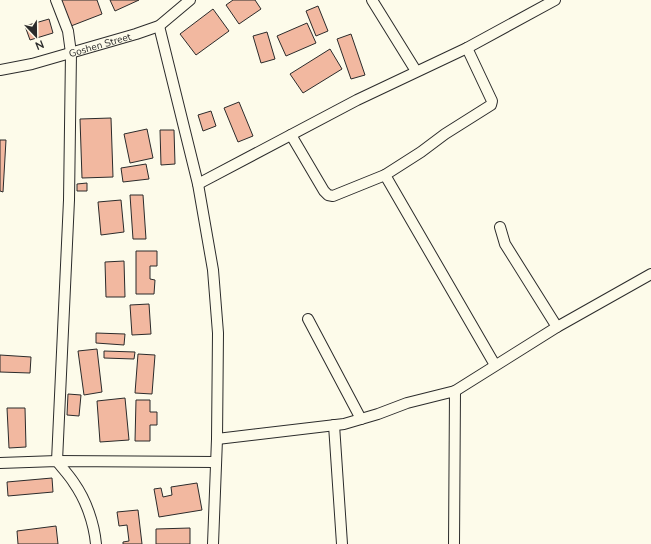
<svg xmlns="http://www.w3.org/2000/svg" width="651" height="544" font-family="'Nunito Sans',sans-serif">
  <style>
    .building { fill: #f2b8a0; stroke: #2b2b2b }
    .lines { fill: none; stroke-linecap: round; stroke-linejoin: round }
    .street-casing { stroke: #2b2b2b; stroke-width: 12 }
    .street { stroke: #fdfbea; stroke-width: 10 }
    .labels { text-anchor: middle; stroke-width: 3; stroke-linejoin: round; paint-order: stroke }
    .street-label { font-size: 10px; fill: #2b2b2b; stroke: #fdfbea }
  </style>
  <rect width="100%" height="100%" fill="#fdfbea"/>
  <!-- building -->
  <path class="building" d="M61,0H97L102,14L71,26Z
    M110,0H139L115,11Z
    M233,0H255L261,9L239,24L226,5Z
    M318,6L328,31L316,36L306,11Z
    M213,9L229,31L196,55L180,34Z
    M49,19L53,33L30,40L25,26Z
    M307,23L316,43L286,56L277,36Z
    M267,32L275,59L261,63L253,36Z
    M351,34L365,75L351,79L337,39Z
    M330,49L342,69L303,93L290,74Z
    M239,102L253,136L238,142L224,108Z
    M211,111L216,126L203,131L198,115Z
    M111,118L113,177L82,178L80,119Z
    M147,129L153,158L130,163L124,134Z
    M160,130H174L175,164L161,165Z
    M0,140H6L3,192L0,191Z
    M146,164L149,179L123,182L121,168Z
    M87,183V191H77V184Z
    M130,195H143L146,239H133Z
    M121,200L124,232L101,235L98,202Z
    M136,251H157V266H150V279L155,280L154,294H136Z
    M124,261L125,297H106L105,262Z
    M149,304L151,334L132,335L130,305Z
    M96,333L125,334L124,345L96,343Z
    M97,349L102,392L84,395L78,351Z
    M104,351L135,352L134,359L104,358Z
    M138,354L155,355L152,394L135,393Z
    M0,355L31,357L30,373L0,372Z
    M68,394L81,395L79,416L67,415Z
    M125,398L129,440L100,442L97,401Z
    M136,400H150V412H157V425H150V441H135Z
    M7,408H25L26,447L9,448Z
    M52,478L53,492L8,496L7,482Z
    M197,483L202,510L159,517L154,489L161,488L163,497L172,495L171,487Z
    M138,510L142,544H123V542L129,541L127,525L119,526L117,512Z
    M56,526L58,544H18L17,531Z
    M190,528V544H156V529Z"/>
  <g class="lines">
    <defs>
      <g id="street">
        <path d="M56,0L68,31L71,53L69,200L57,461C62,468 69,475 74,483C86,500 94,523 96,544"/>
        <path d="M372,0L416,71"/>
        <path d="M159,26L198,184L213,270L218,333L217,439L213,544"/>
        <path id="s1" d="M0,70L32,64L136,34L159,26L190,0"/>
        <path d="M291,135L324,191L328,195L333,196L385,175L421,152L445,134L491,105L492,101L467,48"/>
        <path d="M385,175L495,365"/>
        <path d="M198,184L357,100L467,48L555,0"/>
        <path d="M500,227L505,244L557,327"/>
        <path d="M308,319L361,419"/>
        <path d="M455,391L557,327L651,274"/>
        <path d="M334,425L342,544"/>
        <path d="M217,439L344,424L378,414L407,403L455,391L454,544"/>
        <path d="M0,463L57,461L215,462"/>
      </g>
    </defs>
    <!-- street casing -->
    <use href="#street" class="street-casing"/>
    <!-- street -->
    <use href="#street" class="street"/>
  </g>
  <g class="labels">
    <!-- street labels -->
    <g class="street-label">
      <text dy="4" stroke="none"><textPath href="#s1" startOffset="103">Goshen Street</textPath></text>
    </g>
  </g>
  <!-- north arrow -->
  <g transform="translate(36 36) rotate(158)" stroke="#fdfbea" stroke-width="3" paint-order="stroke">
  <path d="M0-3L7 15L0 10L-7 15Z" fill="#2b2b2b"/>
  <text y="-6" font-size="11" font-weight="bold" text-anchor="middle" fill="#2b2b2b">N</text>
  </g>
</svg>
